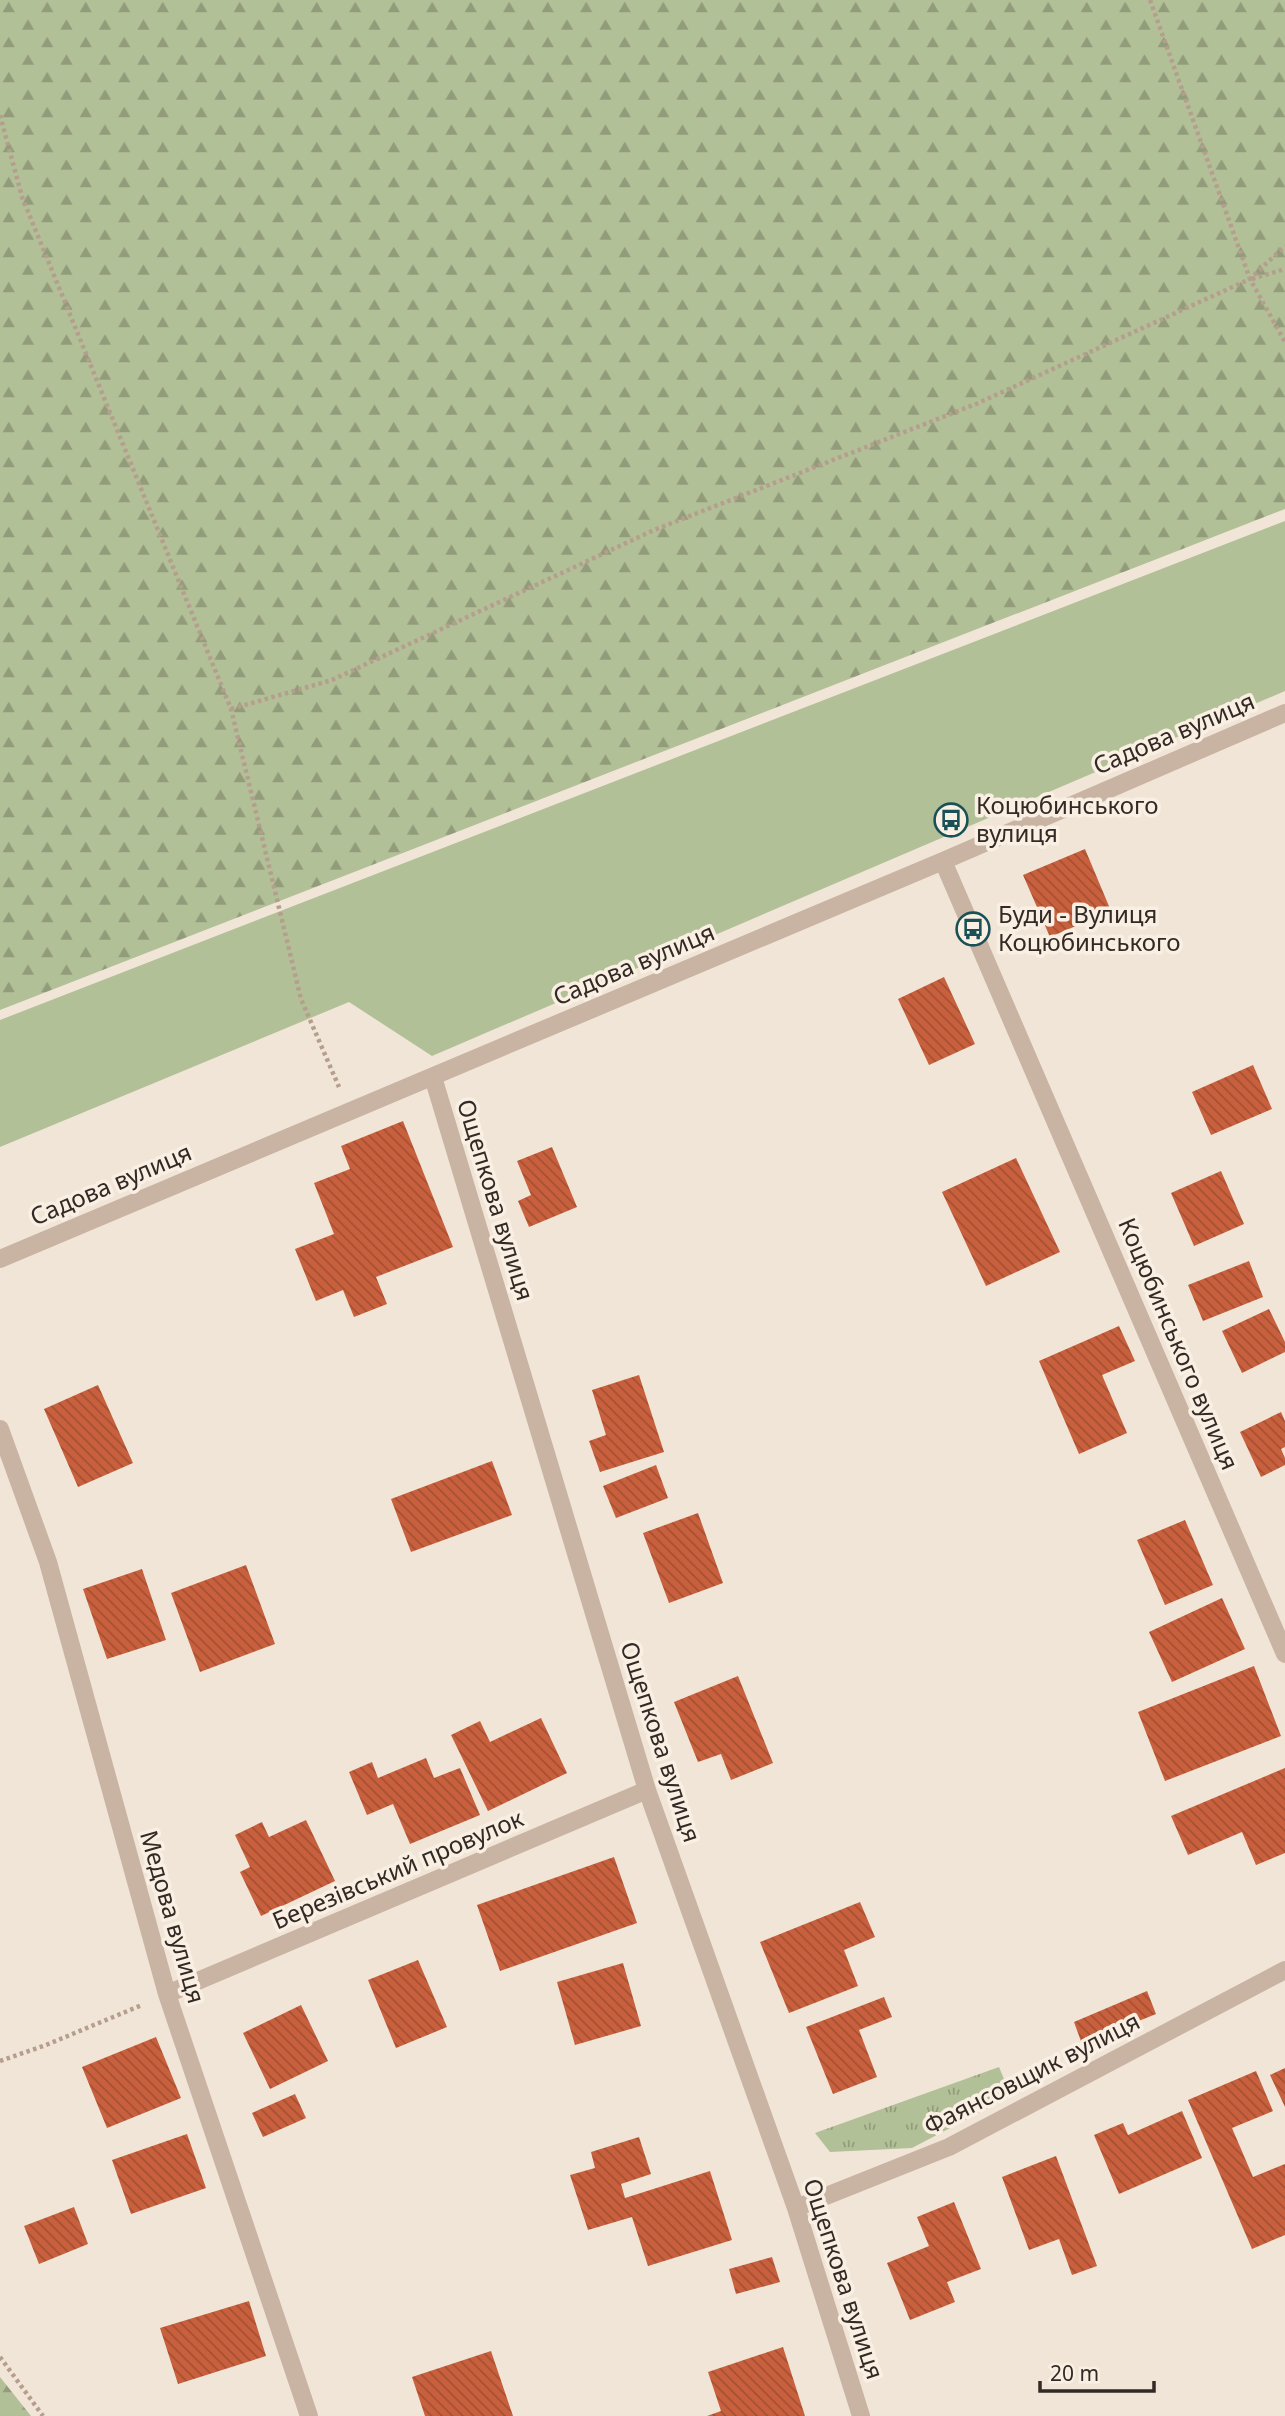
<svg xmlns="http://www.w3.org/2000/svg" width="1285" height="2416" font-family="'Noto Sans',sans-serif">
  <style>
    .grass { fill: #b2c097 }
    .forest { fill: url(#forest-firs) }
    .park { fill: url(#park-tufts) }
    .building { fill: url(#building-back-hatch) }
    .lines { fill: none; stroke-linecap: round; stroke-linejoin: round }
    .path { stroke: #b59e8d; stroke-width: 4.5; stroke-dasharray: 3.5 3.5; stroke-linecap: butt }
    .minor { stroke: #c9b4a3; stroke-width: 18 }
    .labels { text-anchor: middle; stroke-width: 7; stroke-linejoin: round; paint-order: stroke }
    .street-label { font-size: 24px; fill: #342a25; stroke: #f9efe3 }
    .poi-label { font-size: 24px; fill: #342a25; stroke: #f9efe3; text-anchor: start }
  </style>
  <defs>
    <pattern id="forest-firs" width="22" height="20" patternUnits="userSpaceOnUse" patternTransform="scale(1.75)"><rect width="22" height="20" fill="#b2c097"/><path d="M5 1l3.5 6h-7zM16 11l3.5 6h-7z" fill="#929c7b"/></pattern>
    <pattern id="park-tufts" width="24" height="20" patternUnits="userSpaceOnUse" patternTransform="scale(1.75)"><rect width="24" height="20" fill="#b2c097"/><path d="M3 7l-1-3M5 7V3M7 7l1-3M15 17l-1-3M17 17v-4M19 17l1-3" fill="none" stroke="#929c7b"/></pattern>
    <pattern id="building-back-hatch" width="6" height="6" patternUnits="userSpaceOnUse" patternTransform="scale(1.75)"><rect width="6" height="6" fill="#c9603d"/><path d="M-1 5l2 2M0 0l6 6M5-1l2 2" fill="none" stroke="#a44f33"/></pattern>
  </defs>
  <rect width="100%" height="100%" fill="#f1e5d7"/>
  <!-- grass -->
  <path class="grass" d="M1285,521V691L432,1056L349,1002L0,1147V1020Z"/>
  <!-- forest -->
  <path class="forest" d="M0,0H1285V509L0,1010Z
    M0,2377L31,2416H0Z"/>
  <!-- park -->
  <path class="park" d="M999,2067L1011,2096L912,2148L830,2152L815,2133Z"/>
  <!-- building -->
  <path class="building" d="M1085,849L1111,911L1050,937L1023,875Z
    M944,977L975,1044L929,1065L898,999Z
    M1253,1065L1272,1109L1211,1135L1192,1092Z
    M403,1121L453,1247L376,1277L387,1304L354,1317L343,1290L316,1301L295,1249L334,1234L314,1183L350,1169L341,1146Z
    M552,1147L577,1207L529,1227L518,1201L531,1195L517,1161Z
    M1016,1158L1060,1252L986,1286L942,1192Z
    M1221,1171L1244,1224L1194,1246L1171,1193Z
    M1249,1261L1263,1297L1203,1321L1188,1285Z
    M1269,1309L1285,1342V1352L1242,1373L1222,1331Z
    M1119,1326L1135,1361L1102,1375L1127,1433L1079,1454L1039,1361Z
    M639,1375L664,1452L600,1472L589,1441L606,1435L592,1390Z
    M98,1385L133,1463L78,1487L44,1409Z
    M1281,1412L1285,1421V1447L1281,1449L1285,1458V1465L1261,1477L1240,1432Z
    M492,1461L512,1515L411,1552L391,1499Z
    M656,1465L668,1498L616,1518L603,1486Z
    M698,1513L723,1583L669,1603L643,1533Z
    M1185,1520L1213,1585L1165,1605L1137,1540Z
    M246,1565L275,1644L200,1672L171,1593Z
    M142,1569L166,1640L107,1659L83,1589Z
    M1222,1598L1245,1649L1172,1682L1149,1632Z
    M1254,1666L1281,1736L1165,1781L1138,1712Z
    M738,1676L773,1763L731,1780L721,1754L698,1762L674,1702Z
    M541,1718L567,1773L488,1811L451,1735L480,1721L490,1742Z
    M426,1758L434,1778L460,1768L480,1815L410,1844L393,1804L367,1815L349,1772L372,1762L378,1778Z
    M1285,1768V1853L1256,1865L1242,1832L1188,1855L1171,1816Z
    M306,1820L335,1881L261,1916L240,1872L250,1867L235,1835L262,1822L269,1837Z
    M614,1857L637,1923L500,1971L477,1905Z
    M860,1902L875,1937L844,1950L858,1986L789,2013L760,1942Z
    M418,1960L447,2027L396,2048L368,1980Z
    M623,1963L641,2026L575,2045L557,1982Z
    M1147,1991L1156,2014L1082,2044L1074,2022Z
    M884,1997L892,2017L859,2030L877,2077L833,2094L806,2027Z
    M301,2005L328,2061L270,2089L243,2033Z
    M156,2037L181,2098L107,2128L82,2067Z
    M1285,2068V2107L1270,2075Z
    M1256,2071L1273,2111L1232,2128L1253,2177L1285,2164V2235L1252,2249L1188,2100Z
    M295,2094L306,2118L263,2137L252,2113Z
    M1182,2111L1202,2158L1119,2194L1094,2135L1123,2123L1128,2135Z
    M187,2134L206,2188L131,2214L112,2160Z
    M639,2137L651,2174L621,2184L625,2198L710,2171L732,2240L648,2266L632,2217L588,2230L570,2175L595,2168L591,2152Z
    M1056,2156L1097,2266L1072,2275L1059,2239L1029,2250L1002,2177Z
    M954,2202L981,2269L947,2282L955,2302L910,2320L887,2263L929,2246L917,2217Z
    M74,2207L88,2244L39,2264L24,2226Z
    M772,2257L780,2282L736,2294L729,2269Z
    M249,2301L266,2356L178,2384L160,2328Z
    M783,2347L805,2416H707L721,2411L708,2372Z
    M491,2351L513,2416H425L412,2377Z"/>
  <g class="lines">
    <!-- path -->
    <path class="path" d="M1150,0L1250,279L1285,342
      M0,115L22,197L231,709L301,999L339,1087
      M1252,279L1285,269
      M231,709L332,680L654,530L976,404L1250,279L1285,246
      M0,2061L46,2045L142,2005
      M0,2357L43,2416"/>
    <!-- minor -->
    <path class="minor" d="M943,861L1285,1654
      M433,1077L647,1790L796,2208L861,2416
      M0,1259L943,861L1285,713
      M0,1429L48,1562L167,1994L309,2416
      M167,1994L647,1790
      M796,2208L949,2147L1285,1970"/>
  </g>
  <!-- icons -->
  <defs>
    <symbol id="bus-ring" viewBox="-11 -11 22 22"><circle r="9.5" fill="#f9efe3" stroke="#1a5156" stroke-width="1.5"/><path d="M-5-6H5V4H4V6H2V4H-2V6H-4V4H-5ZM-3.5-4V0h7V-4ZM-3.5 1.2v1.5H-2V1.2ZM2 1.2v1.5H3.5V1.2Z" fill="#1a5156"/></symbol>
  </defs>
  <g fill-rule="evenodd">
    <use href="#bus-ring" x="932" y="801" width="38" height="38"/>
    <use href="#bus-ring" x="954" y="910" width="38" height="38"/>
  </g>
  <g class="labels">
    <!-- street labels -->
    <g class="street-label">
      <text transform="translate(1174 734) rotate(-23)" y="8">Садова вулиця</text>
      <text transform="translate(634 965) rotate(-23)" y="8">Садова вулиця</text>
      <text transform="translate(111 1185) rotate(-23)" y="8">Садова вулиця</text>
      <text transform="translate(495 1200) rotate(73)" y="8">Ощепкова вулиця</text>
      <text transform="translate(1178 1344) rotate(67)" y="8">Коцюбинського вулиця</text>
      <text transform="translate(660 1742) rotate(72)" y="8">Ощепкова вулиця</text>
      <text transform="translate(398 1870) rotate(-23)" y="8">Березівський провулок</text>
      <text transform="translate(172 1917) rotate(74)" y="8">Медова вулиця</text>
      <text transform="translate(1032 2074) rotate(-27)" y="8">Фаянсовщик вулиця</text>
      <text transform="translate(843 2279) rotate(72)" y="8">Ощепкова вулиця</text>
    </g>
    <!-- poi labels -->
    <g class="poi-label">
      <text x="976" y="814">Коцюбинського<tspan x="976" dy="28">вулиця</tspan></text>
      <text x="998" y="923">Буди - Вулиця<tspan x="998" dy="28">Коцюбинського</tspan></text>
    </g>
  </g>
  <!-- scale -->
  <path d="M1040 2381v10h114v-10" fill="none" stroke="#342a25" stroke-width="3.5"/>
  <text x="1050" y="2381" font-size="21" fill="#342a25" stroke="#f9efe3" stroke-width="5" paint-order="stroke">20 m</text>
</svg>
